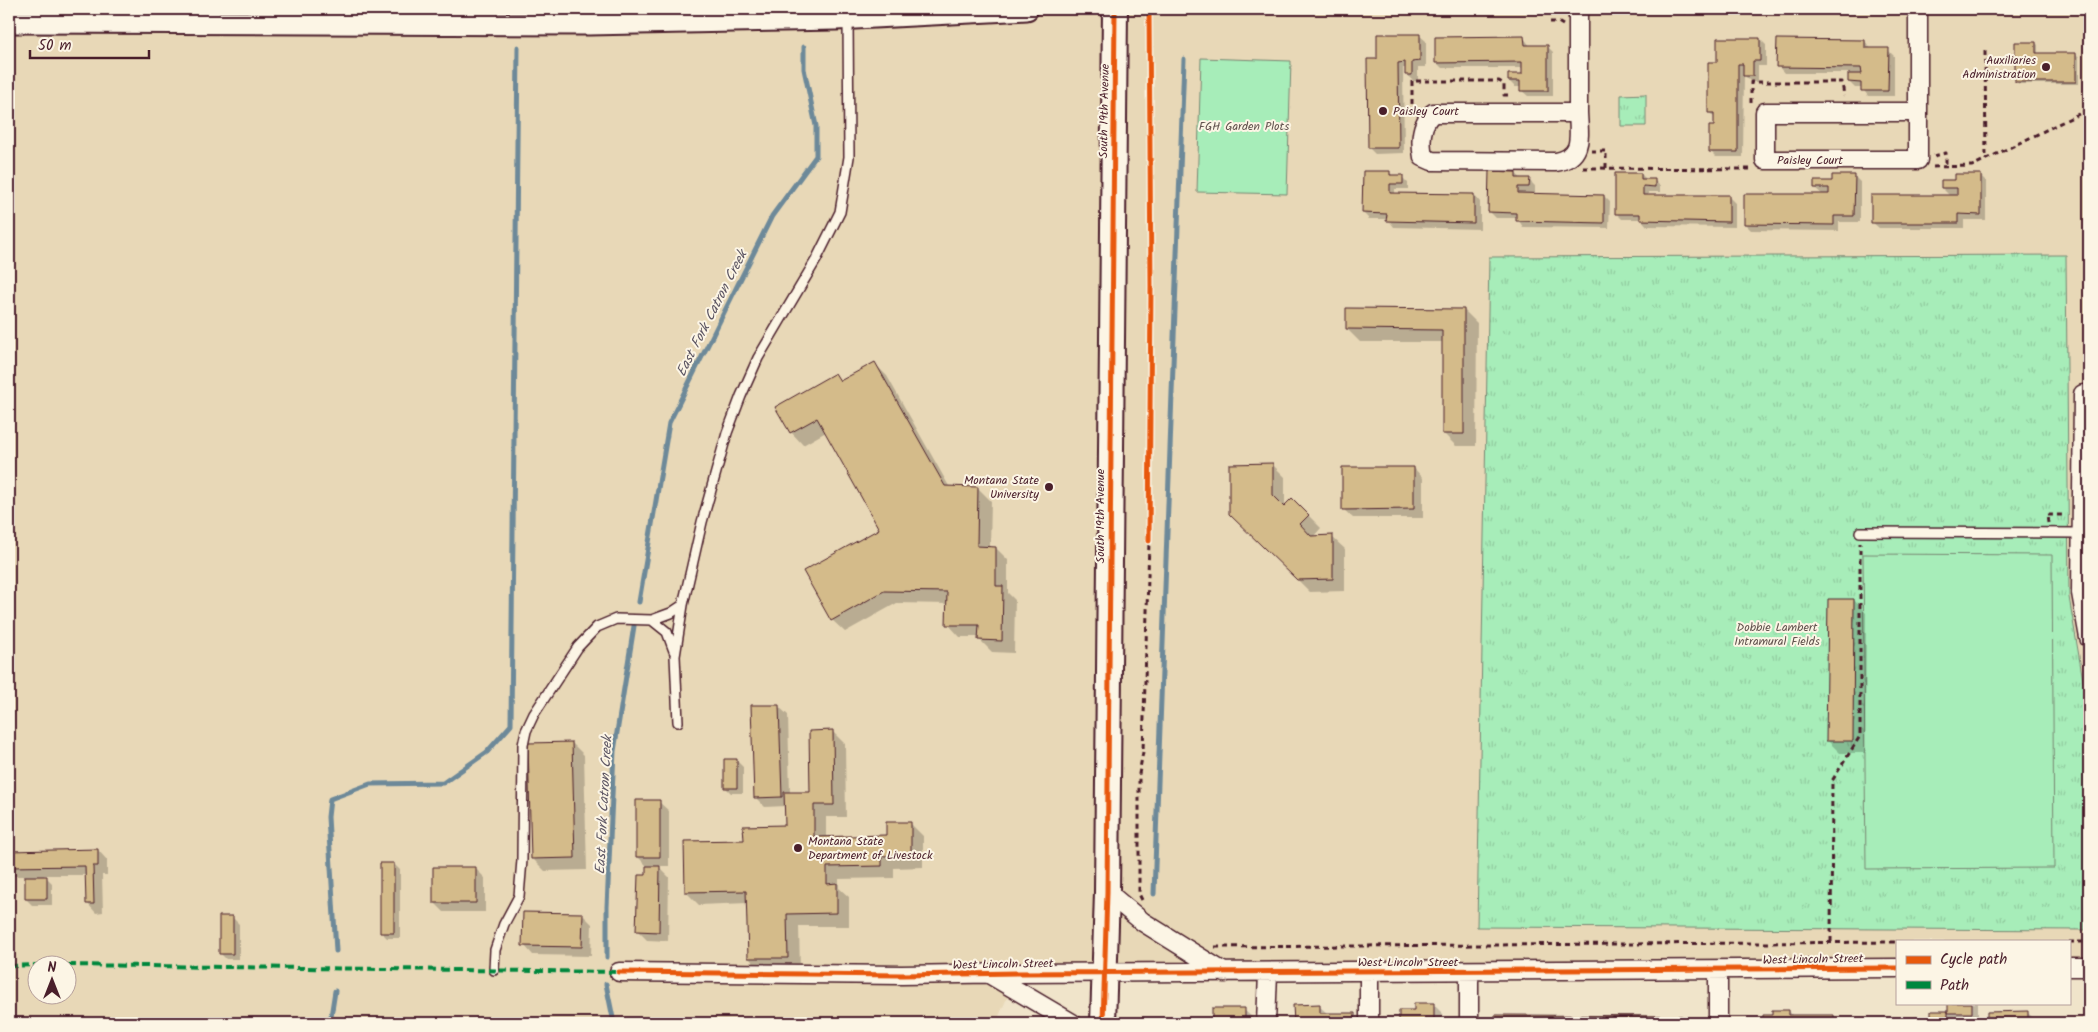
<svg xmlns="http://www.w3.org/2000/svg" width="2098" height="1032" font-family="Kalam,sans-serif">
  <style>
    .built { fill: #e8d8b7; fill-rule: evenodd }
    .grass { fill: url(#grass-tufts); stroke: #788672 }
    .garden { fill: #a7edb9; stroke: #788672 }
    .shadow { fill: #0003 }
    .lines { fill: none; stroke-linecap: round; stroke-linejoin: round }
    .stream { stroke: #6d8999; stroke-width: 5 }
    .building { fill: #d4bb8a; stroke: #4a1f2b }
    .service-casing { stroke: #4a1f2b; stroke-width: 12 }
    .minor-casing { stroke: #4a1f2b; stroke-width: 21 }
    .tertiary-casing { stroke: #4a1f2b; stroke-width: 25 }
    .secondary-casing { stroke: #4a1f2b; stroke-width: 28 }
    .path { stroke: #4a1f2b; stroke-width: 3; stroke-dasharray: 5 4; stroke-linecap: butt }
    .service { stroke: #fcf5e5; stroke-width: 9 }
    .minor { stroke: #fcf5e5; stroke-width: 18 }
    .tertiary { stroke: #fcf5e5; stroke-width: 21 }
    .secondary { stroke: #fcf5e5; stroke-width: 24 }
    .quiet { stroke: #00873e; stroke-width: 4; stroke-dasharray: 8 4; stroke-linecap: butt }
    .cycleway-casing { stroke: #fcf5e5; stroke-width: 8 }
    .cycleway { stroke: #e8590c; stroke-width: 5 }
    .poi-dot { fill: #4a1f2b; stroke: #fcf5e5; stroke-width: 2 }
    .labels { text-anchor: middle; stroke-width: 4; stroke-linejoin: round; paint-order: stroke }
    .poi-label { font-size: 12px; fill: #4a1f2b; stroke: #fcf5e5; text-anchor: end }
    .street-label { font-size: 12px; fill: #4a1f2b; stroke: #fcf5e5 }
    .park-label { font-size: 12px; fill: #61524e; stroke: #fcf5e5 }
    .water-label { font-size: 14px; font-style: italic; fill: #5b5462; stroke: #fcf5e5 }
  </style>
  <defs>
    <pattern id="grass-tufts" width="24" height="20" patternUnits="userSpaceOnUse" patternTransform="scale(1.25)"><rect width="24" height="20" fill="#a7edb9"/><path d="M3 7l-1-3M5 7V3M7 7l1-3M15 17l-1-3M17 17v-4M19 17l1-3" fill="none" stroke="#91cb9f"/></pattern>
  </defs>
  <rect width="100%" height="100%" fill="#f0e4ca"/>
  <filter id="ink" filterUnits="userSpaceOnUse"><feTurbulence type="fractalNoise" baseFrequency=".02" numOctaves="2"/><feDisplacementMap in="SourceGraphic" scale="10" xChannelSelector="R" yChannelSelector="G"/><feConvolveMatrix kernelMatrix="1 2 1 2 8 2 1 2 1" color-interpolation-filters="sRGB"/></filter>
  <g filter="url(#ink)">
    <!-- built -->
    <path class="built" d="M9,9H2089V967H2069V941H1897V968L1018,973L996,1023H9ZM38,964H68V994H38Z"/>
    <!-- grass -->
    <path class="grass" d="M1646,94V126H1621V95Z
      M2066,255L2069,597L2086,698L2085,930L1477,927L1489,257Z"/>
    <!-- garden -->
    <path class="garden" d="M1201,58L1291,61L1287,194L1197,192Z
      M1863,554L2052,555L2054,868L1866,869Z"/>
    <!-- shadow -->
    <path class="shadow" d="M1419,35L1426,41V67H1418V81H1413L1407,75V68H1403L1404,153L1375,154L1369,148L1379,60Z
      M1524,38L1530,46H1547L1553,52V96H1528L1521,90V87H1515L1509,81L1523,75V68H1442L1436,62Z
      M1760,39L1766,45V66H1758V82H1751L1744,75L1743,157H1716L1710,151L1716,119L1710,113L1718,63Z
      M1865,41L1871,49L1888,50L1894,56V96H1868L1862,88H1855L1849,82V73H1784L1778,66Z
      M2036,43L2038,45V54H2076L2079,57V84H2019L2016,81Z
      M1389,172L1393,176L1402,177L1408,183V189H1395V194L1474,195L1480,202V229L1394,227L1388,219H1369L1363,213Z
      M1515,173L1522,179L1529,180L1535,186V195L1604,196L1610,202L1609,228L1523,227L1517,218H1496L1490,212Z
      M1641,174L1647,180H1654L1660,186V192H1648V196L1729,197L1735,203V227L1647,226L1641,219H1622L1616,213Z
      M1980,175L1986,181V220H1964V228H1879L1872,222L1950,196L1942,188Z
      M1854,176L1860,182V222H1839V231L1751,230L1745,224L1823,195L1815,188Z
      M1464,310L1477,323L1476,446H1456L1443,433L1444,342H1360L1347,329Z
      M874,363L887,376L950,488H978L991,501L990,548H996L1008,560V593L1015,600L1014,653L992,652L980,640V637H960L948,624V604L897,603L845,632L832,620L881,529L826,432L803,445L791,432L835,375L842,382Z
      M1273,465L1285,477V506L1292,499L1321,528L1313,537H1332L1345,549V591L1310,592L1231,514Z
      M1414,468L1423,478V518H1353L1343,509Z
      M1854,600L1866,613L1865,753H1840L1827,740Z
      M778,706L788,715L790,794L811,793L832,731L845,744L846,817H826V838L888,837L910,823L923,836V867L894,868V878L839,879V888L849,897V926H799L800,970L761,971L749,958L748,903L699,905L686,892L745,841L786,826V806L765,807L755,797Z
      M572,743L584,755L587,870L545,871L532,858Z
      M737,761L743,767V793H731L725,787Z
      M659,802L669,811V866H658L669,877L668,941L647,940L638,931L647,866L637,856Z
      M98,850L107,860V875H102L103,912L96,913L87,903L86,875H44L52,883V905H32L26,899V876H9V852Z
      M394,864L400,870V938H387L381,932Z
      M475,868L485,878V912H444L435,903Z
      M582,914L592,924L591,956L533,955L524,945Z
      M233,918L239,924V959H226L220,953Z
      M1950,1003H1978V1018H1956L1954,1016V1023H1932V1012H1948L1950,1014Z
      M1434,1005L1443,1014V1023H1400V1011H1415Z
      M1295,1006H1319L1328,1014H1354L1363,1023H1295Z
      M1213,1009L1244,1010L1254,1019V1023H1213Z
      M1789,1011L1793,1016H1834L1841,1023H1764V1016H1774Z
      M2027,1012L2034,1019V1023H1988V1014Z
      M1496,1017H1682L1688,1023H1496Z"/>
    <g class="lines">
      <!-- stream -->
      <path class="stream" d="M639,602L669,423L772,216L816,156V126L804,69V47
        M1154,894L1184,59
        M336,951L328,817L330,799L370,784L443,783L487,752L511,725L518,47
        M607,957V907L614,751L634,626
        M606,984L614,1023
        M330,1023L335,991"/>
    </g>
    <!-- building -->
    <path class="building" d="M1377,34H1420V61L1412,62V75H1405V62L1398,63L1399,148H1368L1367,59H1377Z
      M1524,36L1525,45H1548V91H1520V81H1508V74H1522V62L1435,63V37Z
      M1717,38H1760V61H1753V76H1743V64H1738V152H1709V126H1714V113H1708V62H1717Z
      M1777,39L1865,40V48H1889L1888,91H1861V83L1848,82V74H1862L1861,68L1776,67Z
      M2015,42H2036V53H2076V82H2015Z
      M1363,171H1390V175H1403V184H1390V193L1474,194V223L1386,221L1387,214L1362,213Z
      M1489,171L1516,172V178H1530L1529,187H1518V193L1604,195V223L1516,221V213L1488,212Z
      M1615,173H1641V179H1655V187L1643,186V195H1729V222L1640,220V214H1615Z
      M1955,174H1981V215L1958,214V223H1871V195H1957V188H1941V180H1955Z
      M1832,175H1855L1854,216H1834V225L1744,224V194H1829V188H1814V181H1832Z
      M1346,308L1464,309V434H1442V330L1346,329Z
      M875,362L945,486L978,487L977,546L996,547V586H1003L1002,641L978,640L979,625H946L947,592L884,591L831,621L803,571L879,529L817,418L790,433L775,407L835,373L840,381Z
      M1273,463V495L1284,506L1292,498L1309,515L1300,524L1311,536L1333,535V579L1297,580L1229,514V464Z
      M1342,467H1414V509L1342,510Z
      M1828,599H1854L1853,741H1826Z
      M751,705H779L782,797L754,798Z
      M833,730L834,805H814V837L886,835V822H911V855L882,856V866L827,867V884L837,883V913L787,914L788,958H748L746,891L685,892L684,841L744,840L743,826L785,825L784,792H810L809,731Z
      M572,742L575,858L531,859L528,743Z
      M724,759H737V788H724Z
      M636,800H660V857H636Z
      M98,849V866H93L94,904H86L85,866L9,867V851Z
      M380,863H394V933H380Z
      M646,866H660L659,932L636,931L638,875H646Z
      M433,867H476V903H433Z
      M25,876H47V899H25Z
      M523,912L583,913L582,947L522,946Z
      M219,916H233V954H219Z
      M1414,1003H1434V1023H1399V1010H1414Z
      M1948,1003H1972V1013H1948Z
      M1320,1004V1013H1355V1023H1294L1293,1005Z
      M1212,1008H1245V1023H1212Z
      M1772,1010H1789V1015H1834V1023H1763V1015H1772Z
      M1931,1011H1948V1023H1931Z
      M2028,1011V1023H1987V1012Z
      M1495,1015L1682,1016V1023H1495Z"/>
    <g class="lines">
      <defs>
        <path id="service" d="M1860,532L2082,533
          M652,620L667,632L674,651
          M678,722L675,656L683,605L702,522L727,433L741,396L758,358L816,260L840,212L849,157L848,19
          M494,970L495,950L504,924L519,896L522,860L523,745L526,731L534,714L578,647L597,627L616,619L652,620L671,613L683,605"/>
        <path id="minor" d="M1578,9V113
          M1918,9V160H1765V112H1918
          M1433,113H1578C1579,136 1584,157 1556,162L1432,161L1423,157C1420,141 1420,124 1433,113Z
          M2083,394L2081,593L2089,638
          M1107,892L1143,922L1225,973
          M2069,967H2089
          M1718,970V1023
          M619,972L902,975L1017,973L1897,968
          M1369,972V1023
          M989,974L1072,1023
          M1266,1023L1268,973
          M1469,1023V971"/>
        <path id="tertiary" d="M9,22L589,24L836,19L1027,9"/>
        <path id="secondary" d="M1103,1023L1107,892L1115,9"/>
      </defs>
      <!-- service casing -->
      <use href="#service" class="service-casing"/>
      <!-- minor casing -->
      <use href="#minor" class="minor-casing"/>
      <!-- tertiary casing -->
      <use href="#tertiary" class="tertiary-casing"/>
      <!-- secondary casing -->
      <use href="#secondary" class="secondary-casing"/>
      <!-- path -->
      <path class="path" d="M1550,22H1558L1563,25
        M1985,51L1986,160
        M1751,103V82H1842L1844,96
        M1412,113V81H1499L1504,84V95H1508
        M1591,151H1606V168
        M1934,156L1946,153V167
        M1933,167L1972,166L2089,109
        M1583,168L1752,169
        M2048,523L2047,515H2066
        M1142,900L1139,894V774L1143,752L1149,541
        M1831,942L1832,781L1860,736V543
        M2069,942H2089
        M1215,947L1897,942"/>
      <!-- service -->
      <use href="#service" class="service"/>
      <!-- minor -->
      <use href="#minor" class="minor"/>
      <!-- tertiary -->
      <use href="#tertiary" class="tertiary"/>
      <!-- secondary -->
      <use href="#secondary" class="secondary"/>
      <!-- quiet -->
      <path class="quiet" d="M68,965L619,972
        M9,966L38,965"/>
      <defs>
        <path id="cycleway" d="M1149,541L1151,287L1149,9
          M619,972L902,975L1017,973L1897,968
          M1103,1023L1107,892L1115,9"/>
      </defs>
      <!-- cycleway casing -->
      <use href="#cycleway" class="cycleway-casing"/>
      <!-- cycleway -->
      <use href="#cycleway" class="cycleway"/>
    </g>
  </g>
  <!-- markers -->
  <g class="poi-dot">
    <circle cx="2046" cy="67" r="5"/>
    <circle cx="1383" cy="111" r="5"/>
    <circle cx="1049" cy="487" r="5"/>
    <circle cx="798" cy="848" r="5"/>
  </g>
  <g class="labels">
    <!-- poi labels -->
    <g class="poi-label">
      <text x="2036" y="64">Auxiliaries<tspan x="2036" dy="14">Administration</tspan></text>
      <text x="1393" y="115" text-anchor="start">Paisley Court</text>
      <text x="1039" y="484">Montana State<tspan x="1039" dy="14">University</tspan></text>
      <text x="808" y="845" text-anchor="start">Montana State<tspan x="808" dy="14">Department of Livestock</tspan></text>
    </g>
    <!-- street labels -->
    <g class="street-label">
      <text transform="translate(1104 111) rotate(-89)" y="4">South 19th Avenue</text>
      <text x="1810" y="164">Paisley Court</text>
      <text transform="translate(1100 516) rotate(-90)" y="4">South 19th Avenue</text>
      <text transform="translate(1813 959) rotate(-1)" y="4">West Lincoln Street</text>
      <text x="1408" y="966">West Lincoln Street</text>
      <text transform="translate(1003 964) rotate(-1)" y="4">West Lincoln Street</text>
    </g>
    <!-- park labels -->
    <g class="park-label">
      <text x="1244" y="130">FGH Garden Plots</text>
      <text x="1777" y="631">Dobbie Lambert<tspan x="1777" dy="14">Intramural Fields</tspan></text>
    </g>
    <!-- water labels -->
    <g class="water-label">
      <text transform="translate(711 313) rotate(-63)" y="5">East Fork Catron Creek</text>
      <text transform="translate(603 805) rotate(-87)" y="5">East Fork Catron Creek</text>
    </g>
  </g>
  <!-- margin -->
  <rect width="2098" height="1032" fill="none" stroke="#fcf5e5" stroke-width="30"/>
  <rect x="15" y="15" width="2068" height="1002" fill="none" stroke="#4a1f2b" stroke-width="2" filter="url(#ink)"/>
  <!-- legend -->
  <rect x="1896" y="940" width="175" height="65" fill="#fcf5e5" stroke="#b59f9b"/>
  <rect x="1906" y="956" width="25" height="8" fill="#e8590c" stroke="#b59f9b"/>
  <text x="1940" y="964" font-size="15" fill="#4a1f2b">Cycle path</text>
  <rect x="1906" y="981" width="25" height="8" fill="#00873e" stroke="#b59f9b"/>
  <text x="1940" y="990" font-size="15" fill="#4a1f2b">Path</text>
  <!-- north arrow -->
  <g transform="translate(52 980)"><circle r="24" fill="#fcf5e5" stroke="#b59f9b"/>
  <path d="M0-4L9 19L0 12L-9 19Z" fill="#4a1f2b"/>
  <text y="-8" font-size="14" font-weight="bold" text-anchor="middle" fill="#4a1f2b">N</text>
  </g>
  <!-- scale -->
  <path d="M30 50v8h119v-8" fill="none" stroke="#4a1f2b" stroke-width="2.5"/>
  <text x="38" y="50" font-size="15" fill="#4a1f2b" stroke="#fcf5e5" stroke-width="4" paint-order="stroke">50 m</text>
</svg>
